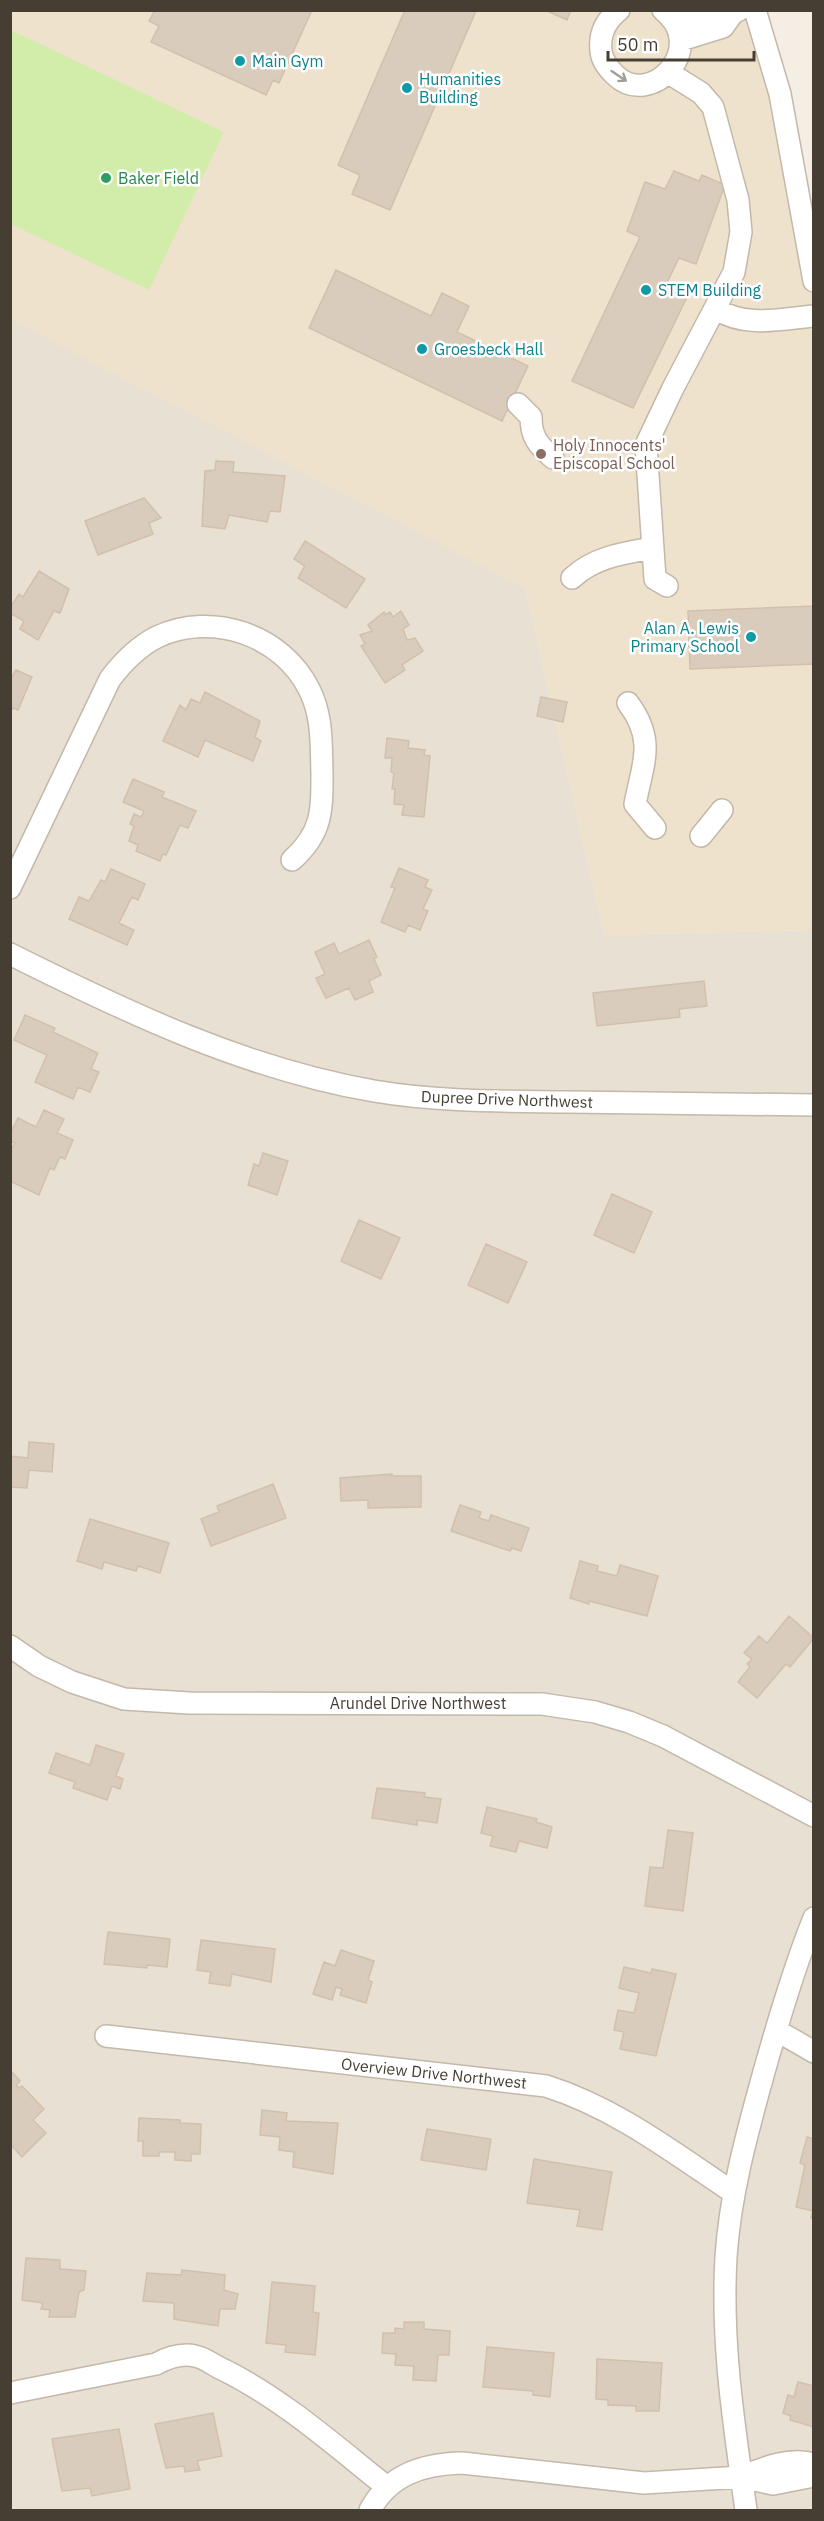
<svg xmlns="http://www.w3.org/2000/svg" width="824" height="2521" font-family="'IBM Plex Sans',sans-serif">
  <style>
    .residential { fill: #e8e0d2 }
    .education { fill: #eee2cd }
    .green { fill: #d2eca9 }
    .building { fill: #d9ccbc; stroke: #d2c0ab; stroke-width: 1.5 }
    .lines { fill: none; stroke-linecap: round; stroke-linejoin: round }
    .minor-casing { stroke: #c3b8a9; stroke-width: 24 }
    .minor { stroke: #fff; stroke-width: 21 }
    .oneway { stroke: #a29e99 }
    .culture-dot { fill: #0f9aa8; stroke: #fff; stroke-width: 2 }
    .leisure-dot { fill: #2e9e5b; stroke: #fff; stroke-width: 2 }
    .education-dot { fill: #8d6e63; stroke: #fff; stroke-width: 2 }
    .labels { text-anchor: middle; stroke-width: 5; stroke-linejoin: round; paint-order: stroke }
    .culture-label { font-size: 16px; fill: #0d838f; stroke: #fff; text-anchor: start }
    .leisure-label { font-size: 16px; fill: #27864d; stroke: #fff; text-anchor: start }
    .education-label { font-size: 16px; fill: #785e54; stroke: #fff; text-anchor: start }
    .street-label { font-size: 16px; fill: #463e33; stroke: #fff }
  </style>
  <rect width="100%" height="100%" fill="#f4eee4"/>
  <!-- residential -->
  <path class="residential" d="M10,317L525,588L604,935L813,930V2510H11Z"/>
  <!-- education -->
  <path class="education" d="M10,11H755L813,284V930L604,935L525,588L11,320Z"/>
  <!-- green -->
  <path class="green" d="M11,30L224,132L149,290L11,224Z"/>
  <!-- building -->
  <path class="building" d="M155,10H312L279,83L273,80L266,95L151,42L159,26L149,21Z
    M405,10L476,11L390,210L352,194L360,175L338,165Z
    M545,10H571L567,20Z
    M674,171L699,181L702,175L725,185L696,264L679,258L666,285L688,295L633,408L572,381L640,237L627,231L645,182L665,189Z
    M336,270L431,316L442,293L469,306L457,332L528,366L502,421L309,328Z
    M216,461L234,462L233,472L285,476L280,512L270,511L267,522L229,515L225,529L202,526L205,471L215,470Z
    M144,498L161,518L149,523L153,534L98,555L85,521Z
    M305,541L365,579L346,608L298,578L305,566L294,559Z
    M39,571L69,589L60,613L54,611L38,640L20,629L24,621L10,613V608L19,594L23,597Z
    M814,606V664L690,669L688,611Z
    M401,611L409,625L403,629L407,640L415,638L423,651L402,665L405,670L385,683L361,646L365,644L360,635L372,631L368,625L384,612L385,615L390,612L393,617Z
    M16,670L32,677L18,710L13,708L10,713V680Z
    M205,692L260,721L255,737L261,741L253,761L205,740L198,757L163,741L180,705L186,710L191,699L200,703Z
    M541,697L567,702L563,722L537,716Z
    M387,738L409,741L408,748L425,750L424,755L430,756L424,817L402,815L404,805L394,804L395,789H392L394,773L391,772L392,758H385Z
    M133,779L164,792L162,797L196,811L188,828L180,825L166,855L163,854L160,861L136,851L138,845L129,841L134,826L130,824L134,814L141,817L144,811L123,802Z
    M399,868L428,880L425,887L432,890L423,909L428,911L420,930L408,925L405,932L381,922L395,888L391,887Z
    M111,869L145,884L138,900L132,897L119,923L134,930L127,945L69,919L79,897L89,901L101,880L105,882Z
    M369,940L377,957L374,959L381,975L369,981L373,992L355,1000L349,988L326,998L316,978L325,974L315,952L334,943L339,954Z
    M704,981L707,1006L679,1009L680,1017L597,1026L593,993Z
    M25,1015L55,1028L53,1032L98,1053L91,1069L99,1072L90,1092L78,1087L73,1099L35,1082L47,1055L14,1040Z
    M44,1110L64,1119L57,1133L73,1140L65,1159L60,1157L54,1170L50,1168L39,1195L10,1181V1152L15,1143L10,1141V1134L18,1118L36,1127Z
    M263,1153L288,1161L277,1195L248,1185L254,1164L259,1166Z
    M612,1194L652,1212L634,1253L594,1235Z
    M359,1220L400,1238L381,1279L341,1261Z
    M486,1244L527,1262L508,1303L468,1285Z
    M29,1442L54,1444L52,1472L29,1470L27,1488L10,1487V1456L28,1458Z
    M392,1474V1476H421V1507L368,1508V1500L341,1501L340,1478Z
    M273,1484L286,1518L211,1546L201,1519L219,1512L217,1506Z
    M460,1505L481,1512L479,1518L489,1521L491,1515L529,1528L521,1551L512,1548L510,1551L451,1531Z
    M90,1519L169,1543L160,1573L138,1566L136,1571L104,1562L102,1569L77,1561Z
    M580,1561L598,1566L597,1571L617,1576L620,1565L658,1576L647,1616L589,1601V1604L570,1598Z
    M789,1616L814,1638L790,1667L786,1664L757,1698L738,1682L750,1667L747,1664L752,1659L744,1653L759,1636L767,1643Z
    M96,1745L124,1754L116,1776L123,1779L120,1789L112,1786L107,1800L73,1788L75,1782L49,1773L56,1753L90,1765Z
    M377,1788L425,1793L424,1797L441,1799L437,1823L417,1820V1825L372,1818Z
    M487,1807L537,1819L536,1822L552,1827L547,1848L519,1841L516,1852L490,1846L493,1836L481,1833Z
    M668,1830L693,1833L683,1911L645,1906L650,1867L663,1868Z
    M108,1932L170,1939L167,1967L147,1965V1968L104,1964Z
    M201,1940L275,1949L271,1982L232,1974L230,1986L209,1983L211,1972L197,1970Z
    M341,1950L374,1961L368,1980L372,1982L366,2003L340,1995L342,1989L336,1987L332,2000L313,1994L324,1962L335,1966Z
    M624,1967L651,1973L652,1969L676,1974L656,2056L620,2049L624,2032L614,2030L618,2010L634,2013L639,1993L619,1988Z
    M10,2070L20,2081L16,2085L19,2088L22,2086L44,2109L33,2120L46,2133L22,2157L10,2144Z
    M262,2110L287,2113L286,2121L338,2123L333,2174L293,2167L294,2152L279,2150L280,2137L260,2135Z
    M139,2118L180,2120V2123L201,2124L200,2154H191V2161L175,2160V2152H159V2156H143V2141H138Z
    M427,2129L491,2139L486,2170L421,2160Z
    M807,2137L814,2139V2218H811L813,2211L796,2207L805,2165L800,2163Z
    M534,2159L612,2172L602,2230L577,2226L580,2210L527,2203Z
    M26,2258L60,2260V2269L86,2271L84,2290L79,2292L75,2317H49L50,2310L41,2309L43,2303L22,2300Z
    M182,2270L225,2275L224,2290L238,2294L235,2309H220L218,2326L174,2319V2303L143,2301L147,2273L181,2275Z
    M272,2282L315,2286L313,2312L319,2313L315,2355L285,2352L286,2345L266,2343Z
    M404,2322H424V2329L450,2331L449,2355H438L436,2381L413,2380L414,2366L395,2365L396,2354L382,2353L383,2333H395V2328L404,2329Z
    M487,2347L554,2353L550,2397L533,2395V2391L483,2387Z
    M597,2359L662,2363L659,2411H636V2406L608,2405V2400L596,2399Z
    M798,2382L814,2386V2427L790,2420L791,2416L783,2413L788,2395L794,2397Z
    M213,2413L222,2456L197,2461L200,2470L185,2472L184,2466L166,2468L155,2424Z
    M119,2429L130,2489L92,2496L90,2488L62,2491L52,2439Z"/>
  <g class="lines">
    <defs>
      <path id="minor" d="M619,10C605,21 599,34 601,51C602,61 608,68 615,75C651,110 710,47 663,10
        M755,10L780,94L814,281
        M676,24L717,11L733,13L739,10
        M681,40L723,27L733,13
        M716,309C746,328 781,319 814,316
        M518,404L531,417C531,437 538,445 553,458
        M572,578C594,557 624,553 653,548
        M667,586L655,579L646,445L673,388L734,272L741,232L738,200L713,107L701,93L669,73
        M628,703C656,740 643,763 635,804L655,828
        M701,836L722,810
        M10,888L110,679C123,662 137,647 157,637C212,611 282,635 309,689C323,716 321,745 322,774C322,812 322,833 292,860
        M10,954C126,1012 246,1069 374,1091C438,1102 504,1101 569,1102C650,1103 732,1104 814,1105
        M10,1646L39,1666L72,1682L124,1699L189,1703L542,1704L595,1712L629,1722L663,1736L814,1816
        M776,2030L814,2052
        M106,2036L546,2086C616,2108 674,2153 734,2193
        M10,2393L156,2364C169,2357 181,2353 195,2356C206,2358 214,2366 224,2370C284,2400 334,2445 387,2487
        M741,2477C763,2468 790,2457 814,2464
        M370,2510C390,2474 423,2464 462,2463L644,2483L741,2477L773,2484L814,2476
        M746,2510C734,2425 721,2344 726,2257C730,2196 746,2137 762,2079C777,2025 793,1970 814,1918"/>
    </defs>
    <!-- minor casing -->
    <use href="#minor" class="minor-casing"/>
    <!-- minor -->
    <use href="#minor" class="minor"/>
  </g>
  <!-- one-way arrows -->
  <defs><path id="oneway-shaft" d="M-6 0H5M1.5-3L5.5 0L1.5 3" fill="none" stroke-width="1.6" stroke-linecap="round" stroke-linejoin="round" transform="scale(1.5)"/></defs>
  <use class="oneway" href="#oneway-shaft" transform="translate(619 76) rotate(34)"/>
  <!-- markers -->
  <g class="culture-dot">
    <circle cx="240" cy="61" r="6"/>
    <circle cx="407" cy="88" r="6"/>
    <circle cx="646" cy="290" r="6"/>
    <circle cx="422" cy="349" r="6"/>
    <circle cx="751" cy="637" r="6"/>
  </g>
  <circle class="leisure-dot" cx="106" cy="178" r="6"/>
  <circle class="education-dot" cx="541" cy="454" r="6"/>
  <g class="labels">
    <!-- culture labels -->
    <g class="culture-label">
      <text x="252" y="67">Main Gym</text>
      <text x="419" y="85">Humanities<tspan x="419" dy="18">Building</tspan></text>
      <text x="658" y="296">STEM Building</text>
      <text x="434" y="355">Groesbeck Hall</text>
      <text x="739" y="634" text-anchor="end">Alan A. Lewis<tspan x="739" dy="18">Primary School</tspan></text>
    </g>
    <!-- leisure labels -->
    <g class="leisure-label">
      <text x="118" y="184">Baker Field</text>
    </g>
    <!-- education labels -->
    <g class="education-label">
      <text x="553" y="451">Holy Innocents'<tspan x="553" dy="18">Episcopal School</tspan></text>
    </g>
    <!-- street labels -->
    <g class="street-label">
      <text transform="translate(507 1099) rotate(2)" y="6">Dupree Drive Northwest</text>
      <text x="418" y="1709">Arundel Drive Northwest</text>
      <text transform="translate(434 2073) rotate(6)" y="6">Overview Drive Northwest</text>
    </g>
  </g>
  <!-- border -->
  <rect width="824" height="2521" fill="none" stroke="#463e33" stroke-width="24"/>
  <!-- scale -->
  <path d="M608 51v9h146v-9" fill="none" stroke="#463e33" stroke-width="3"/>
  <text x="617" y="51" font-size="18" fill="#463e33" stroke="#ffffff" stroke-width="4.5" paint-order="stroke">50 m</text>
</svg>
